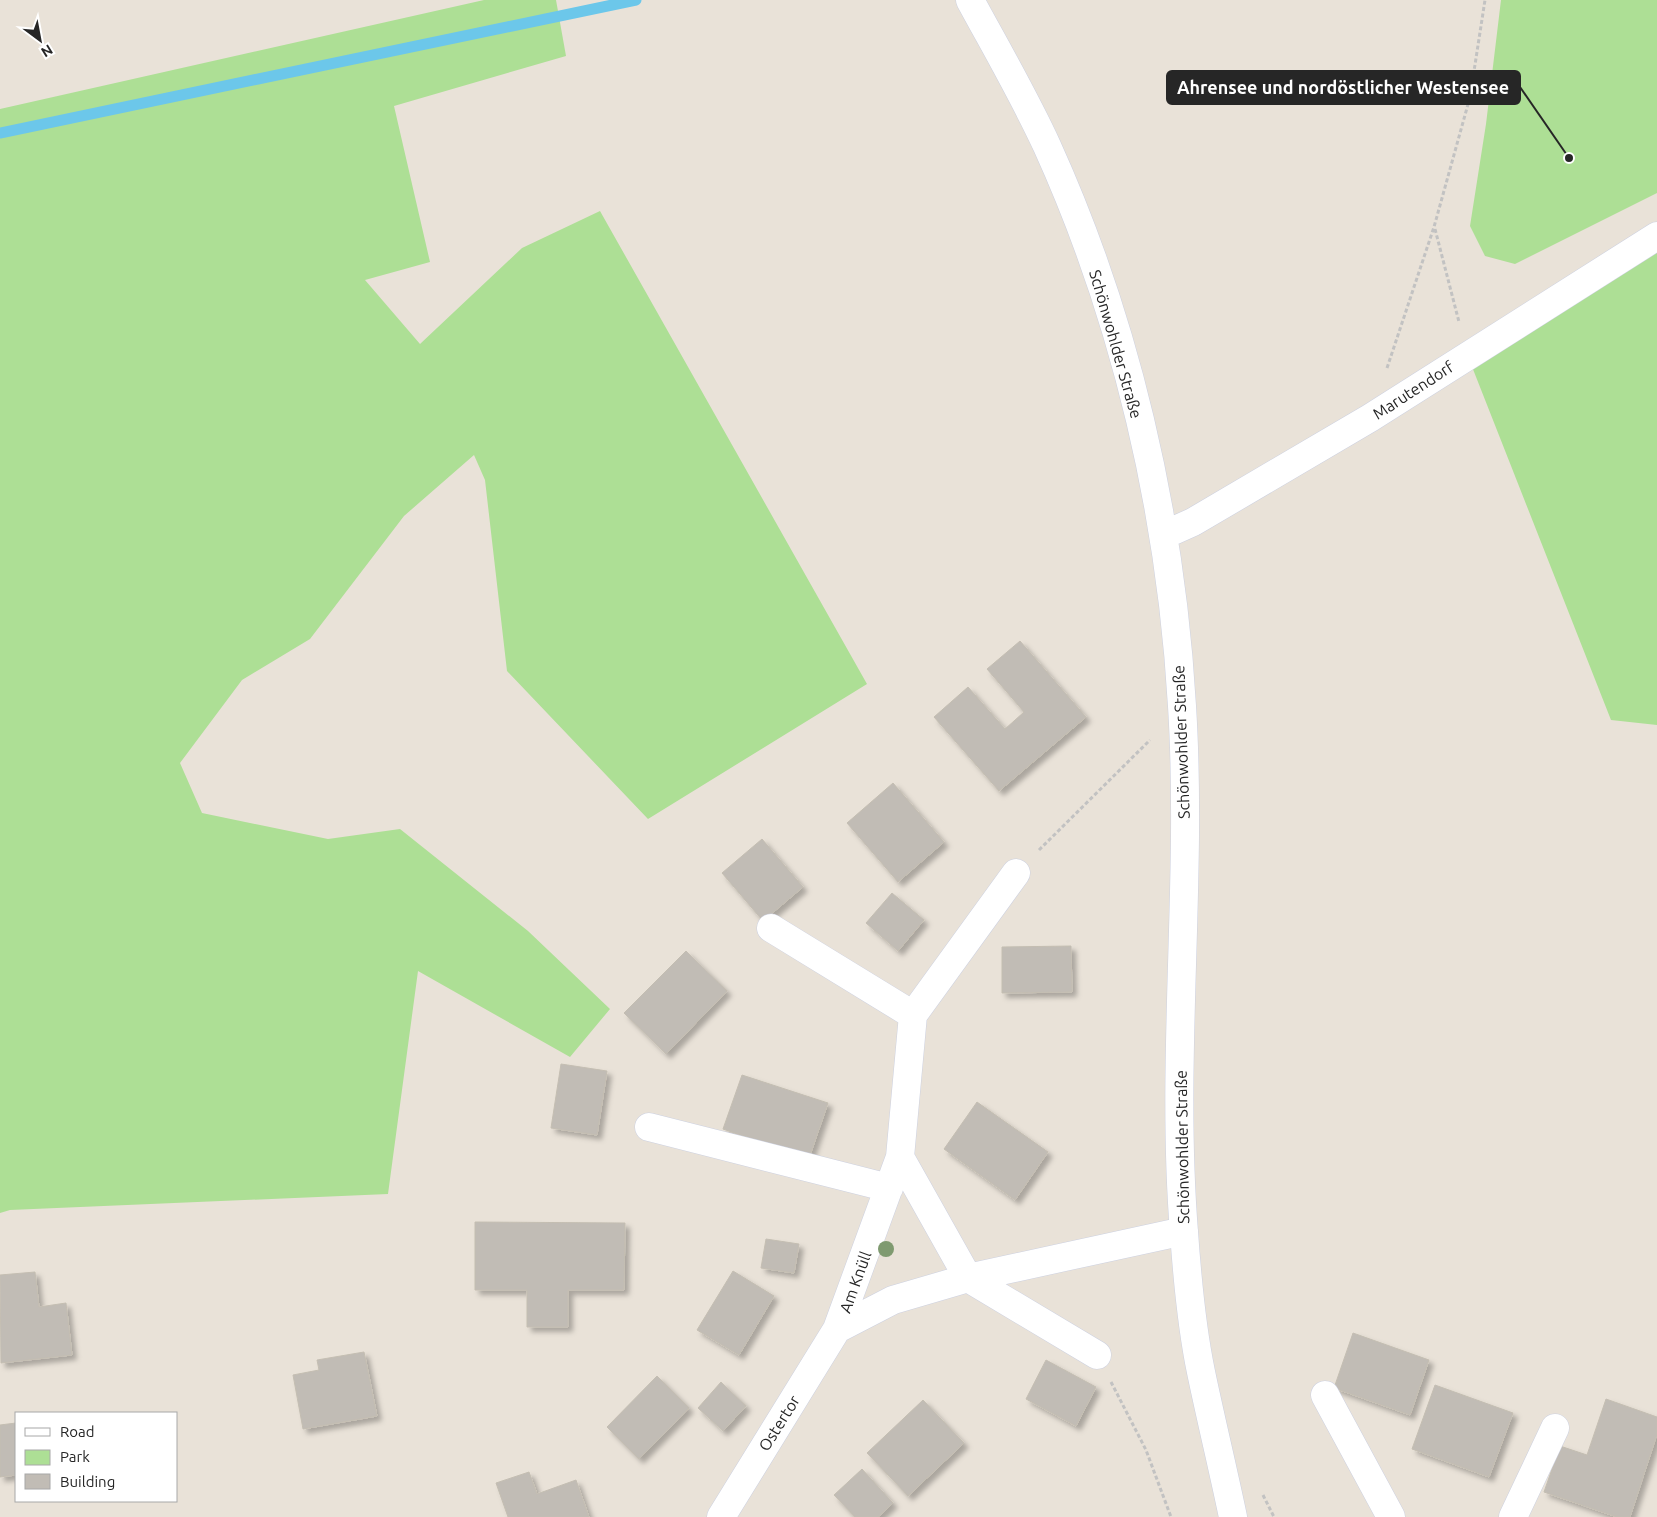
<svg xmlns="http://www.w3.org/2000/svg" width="1657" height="1517" font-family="Ubuntu,sans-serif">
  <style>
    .green { fill: #addf95 }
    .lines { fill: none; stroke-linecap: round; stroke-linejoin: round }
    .stream { stroke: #6cc7ea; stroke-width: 11 }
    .building { fill: #c1bcb5; stroke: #c4beb2; filter: url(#shadow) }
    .minor-casing { stroke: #cdd1e0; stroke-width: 29 }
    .path { stroke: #c2c2c2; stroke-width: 3; stroke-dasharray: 4 2.5; stroke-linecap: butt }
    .minor { stroke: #fff; stroke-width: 28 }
    .tree { fill: #7f9a70 }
    .labels { text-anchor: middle; stroke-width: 4; stroke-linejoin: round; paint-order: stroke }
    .street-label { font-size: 16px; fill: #262626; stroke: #fff }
    .leader { fill: none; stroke: #262626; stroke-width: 2 }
    .callout-dot { fill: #262626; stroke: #fff; stroke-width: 2 }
    .callout { fill: #262626; stroke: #262626; stroke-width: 2 }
    .callout-label { font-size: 18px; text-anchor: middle; font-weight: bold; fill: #fff }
  </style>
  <defs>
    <filter id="shadow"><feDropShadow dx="4.5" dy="4.5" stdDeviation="2.5" flood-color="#0004"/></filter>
  </defs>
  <rect width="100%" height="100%" fill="#e9e2d8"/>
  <!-- green -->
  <path class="green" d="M484,0H556L566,56L394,106L430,262L365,280L420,344L522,248L600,211L867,684L648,819L507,671L485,480L474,455L404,516L310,639L242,680L180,763L202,813L328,839L400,829L528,931L610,1009L570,1057L418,971L388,1194L10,1210L0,1213V109Z
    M1501,0H1657V193L1515,264L1485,256L1470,226L1486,124Z
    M1657,236V725L1611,720L1467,354Z"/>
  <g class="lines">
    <!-- stream -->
    <path class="stream" d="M0,133L636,0"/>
  </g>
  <!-- building -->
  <path class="building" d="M1020,641L1086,717L999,791L934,717L968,687L1005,729L1024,712L987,669Z
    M893,783L944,842L898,882L847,823Z
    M762,839L803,887L763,921L722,873Z
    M892,893L924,920L898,951L866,923Z
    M1071,946L1072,992L1002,993V947Z
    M686,951L727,991L666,1054L624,1013Z
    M561,1064L607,1071L597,1135L551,1128Z
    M742,1075L828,1103L809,1158L723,1129Z
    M977,1102L1048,1152L1015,1200L944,1149Z
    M475,1222L625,1223L624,1290H568V1327H527V1290H475Z
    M766,1239L799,1244L794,1273L761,1268Z
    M733,1271L774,1296L739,1355L697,1330Z
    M35,1272L39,1307L66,1303L72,1355L1,1363L0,1275Z
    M1353,1333L1429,1360L1410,1415L1334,1388Z
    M364,1352L377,1416L303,1429L293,1375L319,1370L317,1360Z
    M1046,1360L1096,1387L1076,1426L1026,1399Z
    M657,1376L689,1408L639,1459L607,1427Z
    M721,1382L746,1406L723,1431L698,1408Z
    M1435,1385L1513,1413L1489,1477L1412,1449Z
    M1606,1399L1657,1417V1434L1630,1517H1617L1544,1492L1560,1446L1587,1455Z
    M923,1400L964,1443L908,1496L867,1453Z
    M16,1423V1475L0,1477V1425Z
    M862,1469L893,1503L878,1517H855L834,1495Z
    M529,1472L537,1494L576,1480L589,1517H508L496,1483Z"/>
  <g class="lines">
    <defs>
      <path id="minor" d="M970,0C996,48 1024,96 1047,146C1126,320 1171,515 1182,706C1193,881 1170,1057 1184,1232C1187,1275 1192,1329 1201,1372C1211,1420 1223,1469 1233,1517
        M1164,535L1193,522L1370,418L1657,236
        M1016,873L913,1015L900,1157L968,1278L1097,1355
        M771,928L913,1015
        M649,1127L889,1188
        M837,1329L893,1300L968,1278L1184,1231
        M1325,1395L1391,1517
        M721,1517L837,1329L900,1157
        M1513,1517L1555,1428"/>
    </defs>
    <!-- minor casing -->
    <use href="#minor" class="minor-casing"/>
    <!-- path -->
    <path class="path" d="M1435,229L1459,322
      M1387,368L1434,227L1470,97L1485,0
      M1039,850L1150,740
      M1111,1382L1146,1450L1171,1517
      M1263,1495L1274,1517"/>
    <!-- minor -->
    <use href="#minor" class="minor"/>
  </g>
  <!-- trees -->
  <circle class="tree" cx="886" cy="1249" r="8"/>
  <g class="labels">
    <!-- street labels -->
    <g class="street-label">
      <text transform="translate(1116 344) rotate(74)" y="6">Schönwohlder Straße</text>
      <text transform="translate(1413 390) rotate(-33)" y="6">Marutendorf</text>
      <text transform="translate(1181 742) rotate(-92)" y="6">Schönwohlder Straße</text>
      <text transform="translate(1182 1147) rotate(-91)" y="6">Schönwohlder Straße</text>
      <text transform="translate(855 1282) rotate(-70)" y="6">Am Knüll</text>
      <text transform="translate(779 1423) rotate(-58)" y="6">Ostertor</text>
    </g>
  </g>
  <!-- callouts -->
  <path class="leader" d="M1569 158L1520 87"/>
  <circle class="callout-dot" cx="1569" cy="158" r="5"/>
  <rect class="callout" x="1167" y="71" width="353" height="33" rx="5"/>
  <g class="callout-label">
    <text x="1343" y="94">Ahrensee und nordöstlicher Westensee</text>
  </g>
  <!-- legend -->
  <rect x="15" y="1412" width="162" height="90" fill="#ffffff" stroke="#a8a8a8"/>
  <rect x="25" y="1428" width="25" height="8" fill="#ffffff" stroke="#a8a8a8"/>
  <text x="60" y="1437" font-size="15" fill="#262626">Road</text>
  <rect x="25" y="1450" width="25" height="15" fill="#addf95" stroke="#a8a8a8"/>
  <text x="60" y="1462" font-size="15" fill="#262626">Park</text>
  <rect x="25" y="1474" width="25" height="15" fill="#c1bcb5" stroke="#a8a8a8"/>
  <text x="60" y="1487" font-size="15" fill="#262626">Building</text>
  <!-- north arrow -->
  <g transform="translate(40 40) rotate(148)" stroke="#ffffff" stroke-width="4" paint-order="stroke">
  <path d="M0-4L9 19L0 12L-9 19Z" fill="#262626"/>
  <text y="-8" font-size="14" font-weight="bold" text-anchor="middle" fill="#262626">N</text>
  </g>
</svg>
